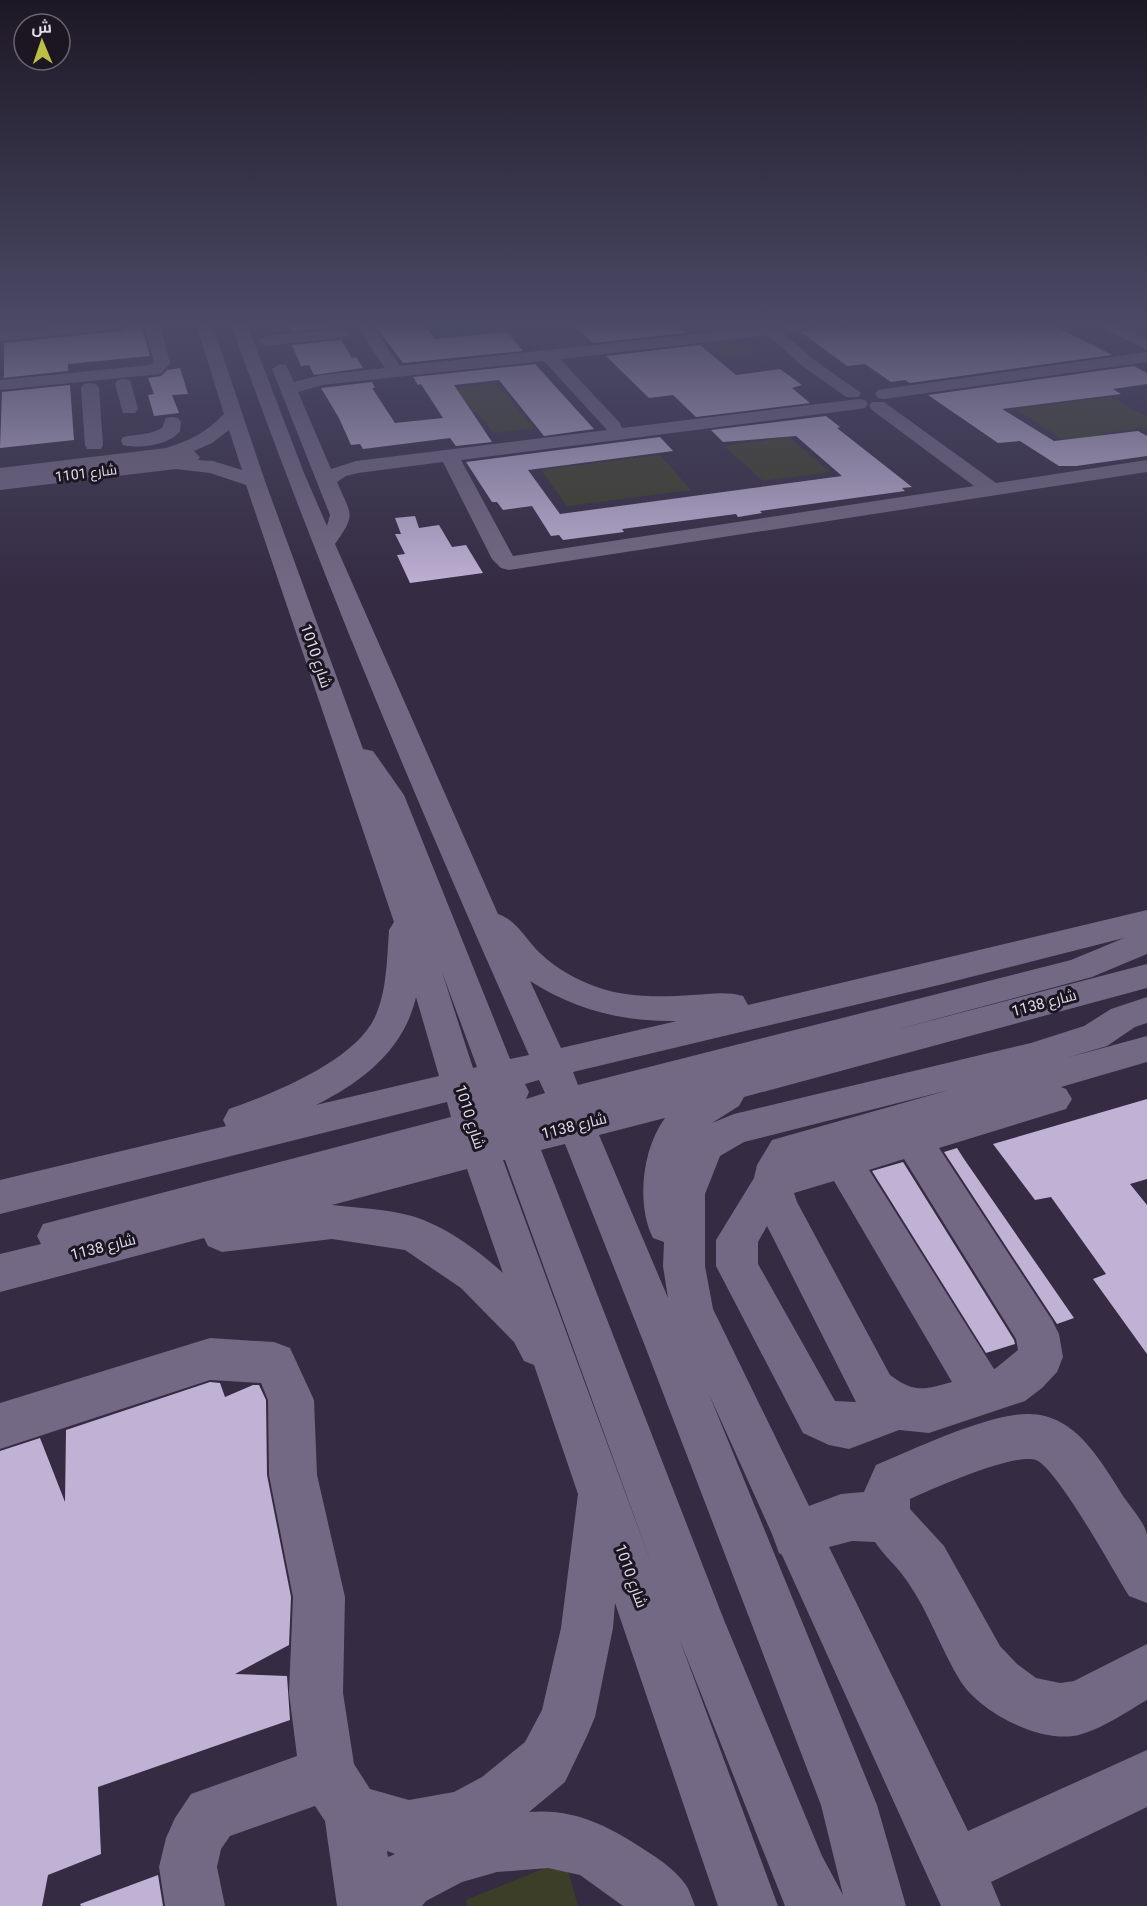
<svg xmlns="http://www.w3.org/2000/svg" width="1147" height="1906" font-family="Roboto,Cairo,sans-serif">
  <style>
    .green { fill: #3d3e27 }
    .building { fill: #c0b2d5 }
    .lines { fill: none; stroke-linecap: round; stroke-linejoin: round }
    .minor { fill: #746984; fill-rule: evenodd }
    .labels { text-anchor: middle; stroke-width: 6; stroke-linejoin: round; paint-order: stroke }
    .far-street-label { font-size: 14px; fill: #e0dae9; stroke: #1b1621 }
    .street-label { font-size: 15px; fill: #e0dae9; stroke: #1b1621 }
  </style>
  <rect width="100%" height="100%" fill="#352b43"/>
  <!-- green -->
  <path class="green" d="M427,324H538L541,327L437,338Z
    M729,335L751,352L721,356L700,338Z
    M495,383L534,428L494,433L477,412L460,414L441,389Z
    M1111,397L1147,417V427L1100,434L1104,436L1062,439L1015,409Z
    M789,437L830,472L763,481L724,446Z
    M660,455L691,490L567,506L541,470Z
    M565,1860L578,1906H467L466,1900Z"/>
  <!-- building -->
  <path class="building" d="M290,324H332L334,327L292,331Z
    M374,324H423L435,339L507,332L523,351L403,363Z
    M573,324H674L685,333L593,343Z
    M874,324H1051L1112,355L910,383L905,380L891,382L865,364L847,366L801,332L824,325H836L841,328Z
    M137,325L143,330L150,356L68,364V371L2,378L4,377V343L121,331L130,326Z
    M341,340L352,358L356,357L363,368L314,375L309,365L301,366L292,345Z
    M700,345L736,375L780,369L802,385L792,388L810,403L696,417L673,395L649,398L606,356Z
    M535,364L594,429L544,436L499,380L454,385L492,442L456,446L450,438L363,449L360,444L351,445L339,418L321,388L372,382L375,388H372L395,423L443,418L421,384L418,385L413,377Z
    M1134,366L1147,373V384L1113,389L1121,394L1002,409L1054,441L1138,431L1147,436V456L1076,466H1059L1020,441L998,443L928,395Z
    M180,368L188,394L172,395L179,413L154,416L148,395L154,394L148,378L161,376L167,370Z
    M70,385L74,440L0,448L2,392Z
    M826,416L840,427L837,428L912,487L902,488L905,491L760,511L762,513L738,517L736,514L622,529L624,532L563,540L559,535L551,536L532,506L503,510L497,502H492L466,462L660,437L673,451L528,470L560,514L842,476L796,436L723,442L711,430Z
    M415,516L419,528L439,525L452,547L466,545L483,573L410,583L397,555L405,554L395,534H401L395,518Z
    M1147,1099V1179L1130,1184L1147,1205V1354L1093,1279L1106,1274L1051,1197L1035,1200L993,1144Z
    M957,1148L964,1159L1074,1318L1057,1324L944,1152Z
    M903,1162L1014,1340L1015,1344L986,1353L872,1171Z
    M210,1382L220,1383L225,1397L253,1385H259L266,1400L267,1475L291,1597L289,1645L235,1674L287,1676L290,1720L98,1787L101,1854L48,1875L42,1906H0V1451L40,1438L65,1502L66,1430Z
    M158,1875L163,1906H81L80,1904Z"/>
  <g class="lines">
    <!-- minor -->
    <path class="minor" d="M74,324H129L121,329L0,341V331Z
      M139,324H158L160,326L170,363L161,374L0,390V380L150,365L154,362L145,329Z
      M196,324H212L265,481L363,749L373,751L404,795L510,1059L529,1055C422,815 319,572 231,324H247L304,473L327,526L330,515L272,369L280,364L286,365L294,382L321,375L385,368L355,324H371L400,366L762,327C768,329 773,328 780,330L813,359L861,393L858,397H846L801,365L768,335L560,359L620,423L622,428L859,399L865,400L868,404L865,408L859,409L461,460L513,556L974,486L872,410L869,406L872,402H884L996,483L1147,460V472L509,570L501,568L492,559L443,462L358,473L346,476L337,482C351,515 357,513 335,544L498,914C517,920 527,941 541,954C557,969 577,980 597,987C626,998 662,997 693,995C710,994 727,991 743,996L748,1005L1147,910V954L1092,977L895,1030L1147,964V988L744,1097L739,1106L712,1123L734,1114L1031,1043L1084,1026L1111,1009L1147,997V1023L1135,1027L1107,1046L1066,1058L1147,1036V1062L1061,1087L1066,1089L1072,1099L1066,1109L939,1148L1052,1320L1059,1334L1063,1357L1057,1372L1042,1388L1025,1401L929,1433L899,1430L849,1449L829,1445L803,1433L716,1266V1240L754,1178L757,1165L772,1140L949,1090L744,1142L720,1156L705,1194V1266L713,1309L809,1506L841,1494L864,1492L876,1465C914,1449 988,1414 1027,1414C1077,1413 1102,1464 1126,1500C1132,1509 1145,1523 1147,1535C1147,1556 1147,1581 1147,1603L1129,1596C1114,1572 1057,1468 1036,1460C1015,1452 933,1489 910,1499V1509L944,1546L1000,1646L1017,1664L1036,1678L1060,1683L1074,1681L1147,1644V1700C1126,1712 1105,1727 1082,1734C1045,1746 982,1714 961,1682C941,1650 929,1612 907,1581C898,1567 884,1556 875,1542L852,1541L829,1547L968,1831L1147,1750V1807L991,1882L1001,1906H941L782,1555L779,1553L772,1534L709,1394L877,1805L906,1906H785L679,1638L778,1906H718L615,1603L613,1628L595,1717L587,1736L565,1782L529,1812C576,1808 610,1827 648,1852C661,1860 677,1872 686,1885C690,1891 692,1899 695,1906H623L580,1875L548,1868L497,1872L462,1882L426,1901L422,1906H337L325,1821L315,1806L230,1836L221,1849L217,1867L225,1906H165L159,1867L166,1838L175,1818L191,1794L297,1756L289,1693L293,1597L269,1475L268,1400L261,1383L210,1380L0,1449V1403L210,1338L274,1342L290,1348L314,1400L317,1475L345,1597L343,1693L354,1764L370,1789L409,1800L454,1792L482,1777L525,1742L542,1710L561,1628L578,1494L534,1365L524,1361L514,1342L461,1288L405,1250L332,1239L222,1252L208,1246L204,1238L0,1292V1254L41,1244L37,1236L43,1224L451,1117L447,1102L0,1214V1180L226,1126L223,1120L229,1109C272,1094 355,1061 375,1017C387,991 387,958 389,930L394,922L246,485L210,473L176,469L0,490V468L166,448C189,441 207,432 224,414ZM544,361L607,430L356,461L331,469L298,392L322,385ZM229,430L242,470L213,461L198,460L200,457L194,451L212,443ZM1124,938L1071,960L578,1085L573,1072L943,984ZM442,972L477,1067L473,1068ZM530,981C575,1010 623,1022 677,1021L561,1048ZM416,997L439,1076L316,1105C362,1082 404,1050 416,997ZM539,1080L545,1093L526,1099L529,1092L525,1084ZM665,1118C642,1149 636,1204 653,1238L664,1242L663,1266L668,1298L599,1135ZM565,1144L645,1346L821,1805L843,1895L822,1856L724,1620L541,1150ZM904,1159L1016,1339L1018,1350L996,1368L994,1369L869,1170ZM503,1160H505L653,1568ZM467,1169L503,1273C478,1250 445,1226 412,1216C387,1209 358,1208 332,1205ZM834,1181L952,1382C924,1390 914,1393 890,1375L797,1202L794,1193ZM767,1226L856,1402L835,1401L758,1264V1242ZM387,1851L395,1854L388,1857Z
      M784,324H818L815,327L790,332L785,330L782,327Z
      M1098,324H1118L1147,339V350L1101,327Z
      M341,329L347,331L349,334L347,337L266,346L258,341L266,336Z
      M1147,352V362L884,399L878,398L875,394L878,390L884,389Z
      M124,379L130,380L138,409L135,413H123L115,384L118,380Z
      M90,383L96,384L99,388L103,445L101,449H87L85,445L81,388L84,384Z
      M172,417L178,418L181,422L180,431C170,445 140,449 123,445L121,441L123,437C137,434 150,435 162,428L166,418Z"/>
  </g>
  <!-- sky -->
  <linearGradient id="sky" x2="0" y2="1"><stop stop-color="#1d1825"/><stop offset="0.55" stop-color="#4b4a66"/><stop offset="1" stop-color="#4b4a66" stop-opacity="0"/></linearGradient>
  <rect width="1147" height="591" fill="url(#sky)"/>
  <g class="labels">
    <!-- far-street labels -->
    <g class="far-street-label">
      <text transform="translate(86 473) rotate(-7)" y="5">شارع 1101</text>
    </g>
    <!-- street labels -->
    <g class="street-label">
      <text transform="translate(316 656) rotate(71)" y="5">شارع 1010</text>
      <text transform="translate(1044 1003) rotate(-15)" y="5">شارع 1138</text>
      <text transform="translate(470 1117) rotate(72)" y="5">شارع 1010</text>
      <text transform="translate(574 1126) rotate(-14)" y="5">شارع 1138</text>
      <text transform="translate(103 1247) rotate(-14)" y="5">شارع 1138</text>
      <text transform="translate(631 1576) rotate(70)" y="5">شارع 1010</text>
    </g>
  </g>
  <!-- north arrow -->
  <g transform="translate(42 42) rotate(358)"><circle r="28" fill="#1b1621" stroke="#6a6471" stroke-width="1.5"/>
  <path d="M0-4.5L10 22L0 15L-10 22Z" fill="#bcbf44"/>
  <text y="-9" font-size="16" font-weight="bold" text-anchor="middle" fill="#e0dae9">ش</text>
  </g>
</svg>
